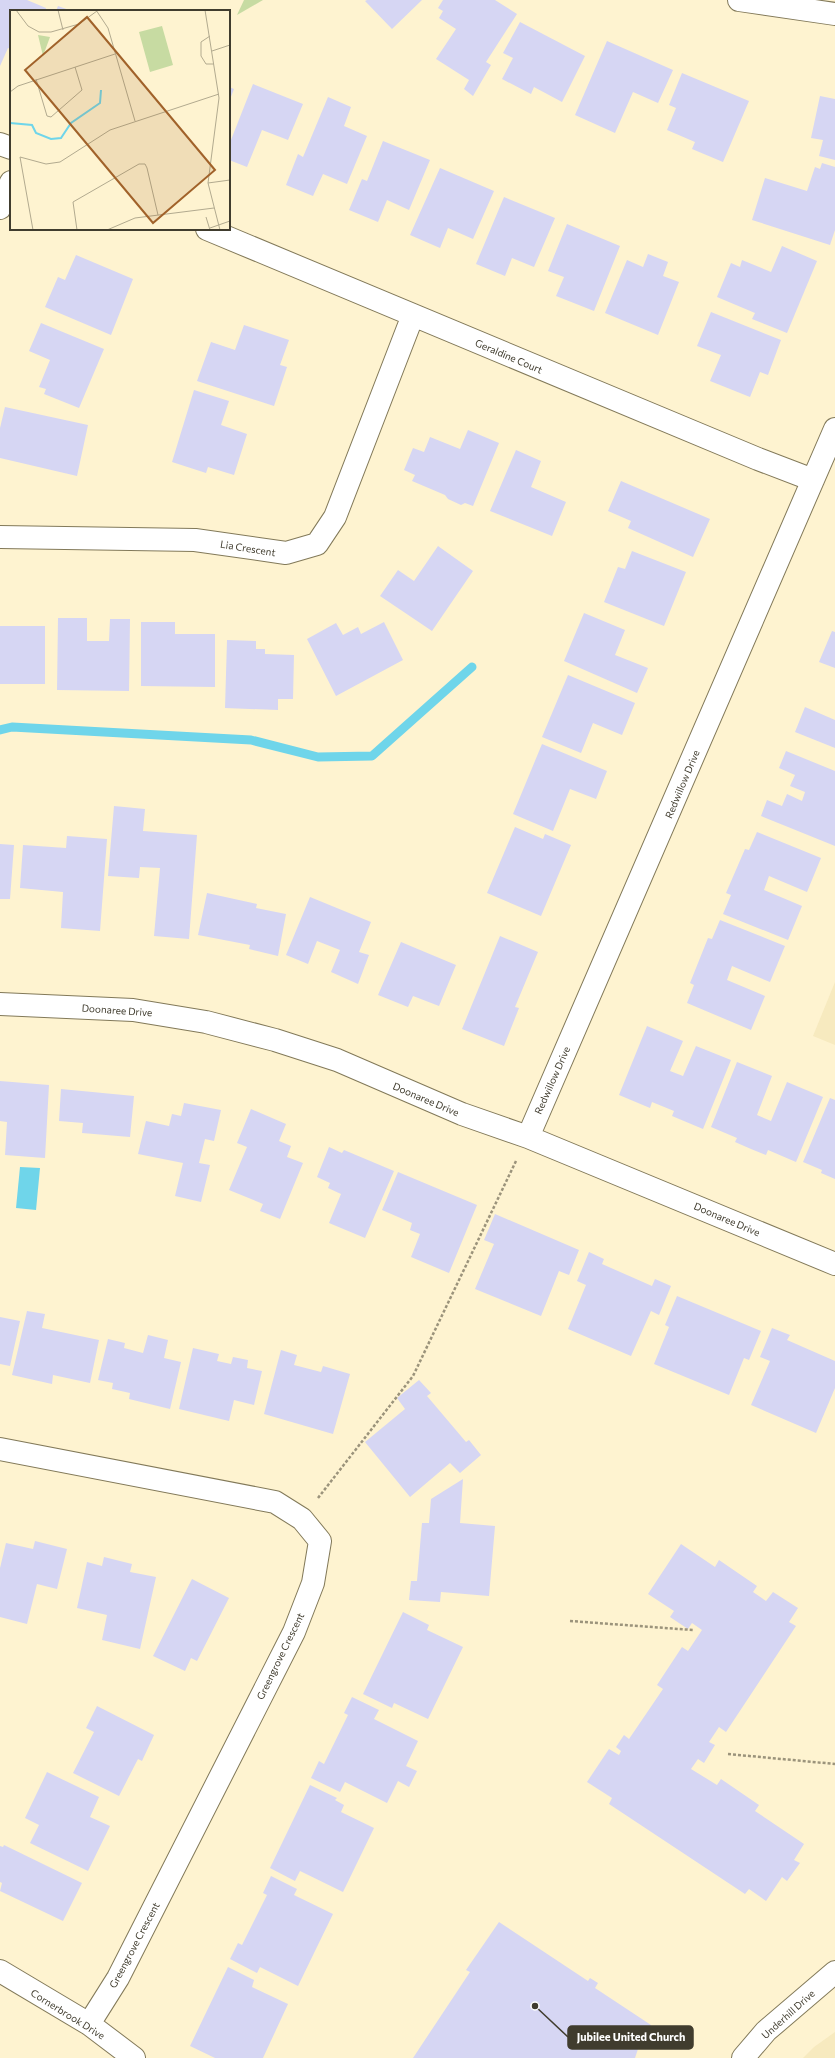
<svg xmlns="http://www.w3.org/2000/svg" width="835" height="2058" font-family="Commissioner,sans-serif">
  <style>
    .built { fill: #f7eabf }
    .green { fill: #c7dba2 }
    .water { fill: #6fd5ea }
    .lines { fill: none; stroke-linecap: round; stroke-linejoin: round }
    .stream { stroke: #6fd5ea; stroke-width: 9 }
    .building { fill: #d6d6f3 }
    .minor-casing { stroke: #827959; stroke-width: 24 }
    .tertiary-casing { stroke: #827959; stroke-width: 24 }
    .path { stroke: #9b937b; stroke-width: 2.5; stroke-dasharray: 3 2; stroke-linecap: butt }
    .minor { stroke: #fff; stroke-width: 22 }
    .tertiary { stroke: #fff; stroke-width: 22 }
    .labels { text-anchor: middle; stroke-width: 4; stroke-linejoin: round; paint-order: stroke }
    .street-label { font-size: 10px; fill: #403c2e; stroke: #fff }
    .inset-river { fill: none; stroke: #6fd5ea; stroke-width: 2 }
    .inset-road { fill: none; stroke: #b2aa8f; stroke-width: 1 }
    .view { fill: #a1622a; fill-opacity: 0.15; stroke: #a1622a; stroke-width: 2 }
    .inset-edge { fill: none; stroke: #403c2e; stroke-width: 2 }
    .leader { fill: none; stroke: #403c2e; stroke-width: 1.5 }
    .callout-dot { fill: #403c2e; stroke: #fff; stroke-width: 1.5 }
    .callout { fill: #403c2e; stroke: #403c2e; stroke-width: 1.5 }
    .callout-label { font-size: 11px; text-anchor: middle; font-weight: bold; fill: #fff }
  </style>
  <rect width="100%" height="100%" fill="#fef3d0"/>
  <!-- built -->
  <path class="built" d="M835,982V1045L813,1036Z
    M835,2032V2058H803L814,2047Z"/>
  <!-- green -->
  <path class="green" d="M244,0H263L237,15Z"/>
  <!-- water -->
  <path class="water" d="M20,1167L40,1168L36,1210L16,1208Z"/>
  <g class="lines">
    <!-- stream -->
    <path class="stream" d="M0,730L12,727L251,740L318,757L372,756L472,667"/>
  </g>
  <!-- building -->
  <path class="building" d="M0,0H27L46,8L45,11H11V49L8,48L0,66Z
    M367,0H422L392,29L365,1Z
    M443,0H495L517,14L486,62L491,65L473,96L464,89L469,80L436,59L456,29L439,18L443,11L438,8Z
    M58,6L72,11H56Z
    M520,22L585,56L562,102L534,87L531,94L502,79L513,58L503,53Z
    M607,41L673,70L658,103L633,92L615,133L575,115Z
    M682,73L749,101L723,162L692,149L695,142L667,130L676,108L669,105Z
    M253,84L303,104L288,140L262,130L247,167L229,160V145Z
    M229,87L234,89L229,102Z
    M820,96L835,99V160L819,156L823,140L811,138Z
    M328,97L351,107L344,126L367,136L347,184L323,174L313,196L286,185L298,154L303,157Z
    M383,141L430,160L409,210L387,200L378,222L349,210L362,179L367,181Z
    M822,163L835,167V230L830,245L752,220L765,178L807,191L815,167L820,169Z
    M440,168L494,191L473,239L448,228L440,248L410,235Z
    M504,197L555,218L534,267L512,258L505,276L476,264Z
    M567,224L620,246L594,311L556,296L564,277L548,271Z
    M782,246L817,261L787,333L752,319L755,313L717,297L731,263L740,267L742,260L771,272Z
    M648,254L668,262L663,276L679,282L658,335L605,313L627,260L643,267Z
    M76,255L133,279L111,335L45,307L58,277L65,280Z
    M711,312L781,340L768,375L760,372L750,397L710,381L721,355L697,346Z
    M41,323L104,349L79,408L44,394L46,389L39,387L50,360L29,351Z
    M244,325L289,340L280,365L287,367L274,406L197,381L211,342L235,350Z
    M194,390L229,401L221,425L247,434L234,475L208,467L206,473L172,462Z
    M5,407L88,425L77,476L0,458V428Z
    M468,430L499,443L473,506L465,503L461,505L448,499L445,495L412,481L415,475L404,470L413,448L424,452L430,437L460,449Z
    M516,450L541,461L531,487L566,502L552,536L490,511Z
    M621,481L710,519L693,557L628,528L631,521L608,511Z
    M438,546L473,571L432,631L380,596L398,570L414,581Z
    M632,551L686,572L664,626L604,602L618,567L625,569Z
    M584,613L625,630L615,655L648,668L637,693L564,661Z
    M58,618H87V641H109L110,619H130L129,691L57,690Z
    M141,622H175V634H215V687L141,686Z
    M384,622L403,660L336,696L307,639L336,623L343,635L358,627L361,634Z
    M0,626H45V684H0Z
    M832,631L835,632V668L819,662Z
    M227,640L256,641V649H265V654L294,655L293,699H278V710L225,708Z
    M568,675L635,703L622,735L593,723L581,753L542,737Z
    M805,707L835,720V748L795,732Z
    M542,744L607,771L596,799L570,789L553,831L513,814Z
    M786,751L835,771V846L761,816L767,800L782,806L787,794L802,801L805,792L790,786L795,775L779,768Z
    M114,806L145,809L143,831L197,835L189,939L154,936L160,868L140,867L139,878L108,876Z
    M515,827L543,839L545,834L571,845L541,916L487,893Z
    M757,832L821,858L807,892L769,876L764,890L802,906L788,940L723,914L731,895L726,893L745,849L749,850Z
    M67,836L107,839L100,931L61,928L63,892L20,888L23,845L66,848Z
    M0,844L14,845L10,899H0Z
    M207,893L257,904L256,908L286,914L278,956L249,949L250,945L198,935Z
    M310,897L371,922L359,952L369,955L358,984L331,972L340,950L317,941L308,964L286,955Z
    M720,920L785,946L770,982L732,966L727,980L765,996L751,1030L687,1003L694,985L690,983L708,938L712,939Z
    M500,936L538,952L515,1007L519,1008L504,1046L462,1029Z
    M401,942L456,965L439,1006L413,996L408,1007L378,995Z
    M647,1026L683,1041L670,1071L683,1076L696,1046L731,1060L703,1129L672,1116L674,1111L652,1102L650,1108L619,1095Z
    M737,1062L772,1076L757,1115L771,1121L787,1082L823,1097L796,1162L768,1150L766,1155L751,1149L735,1142L737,1138L711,1127Z
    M0,1081L49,1085L45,1158L5,1155L7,1122L0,1121Z
    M61,1089L134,1096L130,1137L82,1133L83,1123L59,1121Z
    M830,1098L835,1100V1179L821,1173L822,1170L803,1162Z
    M184,1103L221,1110L214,1141L205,1139L199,1163L210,1165L201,1202L175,1196L183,1163L138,1154L146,1121L169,1126L172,1114L181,1116Z
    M251,1109L286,1124L279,1141L291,1146L287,1157L303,1163L280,1219L260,1211L263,1204L229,1190L247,1147L237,1143Z
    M329,1147L342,1153L344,1150L394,1171L365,1238L329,1223L341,1194L328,1188L330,1183L317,1177Z
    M398,1172L477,1205L449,1273L411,1257L420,1234L410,1230L412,1223L382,1210Z
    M495,1214L579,1250L569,1275L559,1271L541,1316L475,1289L494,1244L484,1240Z
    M589,1252L604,1259L602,1264L652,1286L655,1279L671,1286L659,1315L651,1311L631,1356L568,1329L586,1285L577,1281Z
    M677,1296L761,1331L749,1360L744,1358L729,1395L654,1364L669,1327L665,1325Z
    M27,1311L45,1314L42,1328L99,1340L90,1383L53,1375L52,1384L12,1375Z
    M0,1317L20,1321L10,1366L0,1364Z
    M772,1328L790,1335L787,1340L835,1361V1388L816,1433L751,1405L770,1361L760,1357Z
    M148,1335L168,1340L164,1358L181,1362L170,1409L129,1399L130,1393L112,1389L113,1383L98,1380L108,1339L125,1343L124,1348L143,1353Z
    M193,1348L219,1354L217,1361L231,1364L233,1357L248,1360L247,1368L262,1371L254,1405L234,1400L229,1421L179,1409Z
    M281,1350L297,1355L294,1365L321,1372L323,1366L350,1374L333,1434L264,1414Z
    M419,1380L431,1393L427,1396L466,1442L469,1440L481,1455L460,1473L450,1463L410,1497L365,1442L405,1409L397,1398Z
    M463,1479L460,1523L495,1526L489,1596L441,1592L440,1602L409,1600L411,1581H417L422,1523H429L431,1499Z
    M35,1541L67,1549L57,1589L37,1584L27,1624L0,1617V1568L6,1543L33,1549Z
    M681,1544L715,1567L719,1560L757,1586L753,1592L766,1601L773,1592L798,1608L789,1622L796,1626L726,1732L719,1727L709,1742L715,1745L704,1763L698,1759L691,1769L717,1785L721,1779L759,1805L755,1811L804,1844L794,1860L800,1863L787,1881L782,1877L766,1901L749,1889L745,1894L609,1804L612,1798L587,1782L609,1749L619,1755L621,1751L616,1747L624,1735L629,1739L663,1689L657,1685L682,1647L688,1651L702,1630L692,1623L688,1629L670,1617L674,1611L648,1594Z
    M104,1557L132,1564L130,1572L156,1577L140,1649L102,1640L107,1615L77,1608L87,1562L102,1566Z
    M192,1579L229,1598L197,1661L191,1658L185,1671L153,1656Z
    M403,1612L429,1625L427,1630L463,1647L428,1719L394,1703L392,1708L363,1694Z
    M352,1697L379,1710L374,1719L418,1741L406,1766L417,1771L409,1787L398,1781L387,1803L345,1782L340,1792L311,1778L319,1761L324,1764L348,1715L344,1713Z
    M97,1706L154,1735L142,1761L138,1759L119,1796L73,1773L94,1732L86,1728Z
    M47,1772L99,1797L90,1817L110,1826L88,1871L30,1843L39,1825L25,1818Z
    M310,1785L337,1798L335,1800L344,1805L341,1812L374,1828L343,1892L300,1871L295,1881L270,1868Z
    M4,1845L82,1883L63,1921L0,1891L2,1883L0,1882V1846L3,1847Z
    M271,1876L297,1889L294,1895L333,1914L298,1986L260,1967L257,1973L230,1959L238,1943L242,1945L267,1895L263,1893Z
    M499,1922L588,1981L590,1978L598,1983L595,1988L651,2025L643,2048L639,2046L635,2058H413L470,1972L466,1970Z
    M228,1967L254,1980L252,1987L288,2004L263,2058H215L190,2046Z"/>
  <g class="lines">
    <defs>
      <path id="minor" d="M739,0L835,14
        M0,144L11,148
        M0,208L11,182
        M207,229L758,459L813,480
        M0,537L195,540L286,553L317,544L335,517L413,315
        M0,1004L133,1010L206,1022L275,1040L337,1060L462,1114L528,1137L835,1264
        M528,1137L835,429
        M0,1449L275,1502L302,1519L320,1541L313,1583L294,1632L118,1978L89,2024
        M0,1971L89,2024L134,2058"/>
      <path id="tertiary" d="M743,2058L766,2031L835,1972"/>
    </defs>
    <!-- minor casing -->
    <use href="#minor" class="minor-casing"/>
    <!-- tertiary casing -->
    <use href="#tertiary" class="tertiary-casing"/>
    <!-- path -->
    <path class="path" d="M318,1498L413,1376L516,1161
      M570,1621L693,1630
      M728,1754L835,1764"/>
    <!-- minor -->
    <use href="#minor" class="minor"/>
    <!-- tertiary -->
    <use href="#tertiary" class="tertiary"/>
  </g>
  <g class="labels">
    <!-- street labels -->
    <g class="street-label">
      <text transform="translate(509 356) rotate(23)" y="4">Geraldine Court</text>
      <text transform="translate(248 548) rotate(9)" y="4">Lia Crescent</text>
      <text transform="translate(682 784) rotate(-67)" y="4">Redwillow Drive</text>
      <text transform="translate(117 1010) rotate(4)" y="4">Doonaree Drive</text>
      <text transform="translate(552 1080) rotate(-66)" y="4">Redwillow Drive</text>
      <text transform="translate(426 1099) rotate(23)" y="4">Doonaree Drive</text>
      <text transform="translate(727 1219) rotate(23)" y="4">Doonaree Drive</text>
      <text transform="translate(280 1656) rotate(-64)" y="4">Greengrove Crescent</text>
      <text transform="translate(134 1945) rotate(-62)" y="4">Greengrove Crescent</text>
      <text transform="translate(68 2014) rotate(32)" y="4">Cornerbrook Drive</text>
      <text transform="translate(788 2014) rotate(-42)" y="4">Underhill Drive</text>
    </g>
  </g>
  <!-- overview -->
  <g transform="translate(10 10)">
    <rect width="220" height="220" fill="#fef3d0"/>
    <path d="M152,16L163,55L140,62L129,22ZM28,25L40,27L33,46Z" fill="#c7dba2"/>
    <path class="inset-river" d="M0,113L22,115L26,123L41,129L51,128L61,113L90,93L91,80"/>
    <path class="inset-road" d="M6,0L18,16L29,22H41L69,14L87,1M48,0L53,20M86,0L98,18L125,111M195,0L209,88L198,173L210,220M200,26L191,32V46L196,54H204M202,41L220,35M26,69L37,106L41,107L72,80L65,57M0,82L8,76L105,44M198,173L220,170M196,207L200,220M200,218L220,211M23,220L10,147L36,154L50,152L100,120L209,84M67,220L63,192L129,154H135L137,158L148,205M97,220L125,208L204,198"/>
    <path class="view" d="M77,7L205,160L143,213L15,60Z"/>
    <rect width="220" height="220" class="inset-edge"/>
  </g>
  <!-- callouts -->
  <path class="leader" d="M535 2006L568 2037"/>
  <circle class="callout-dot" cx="535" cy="2006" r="4"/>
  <rect class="callout" x="568" y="2026" width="125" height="23" rx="4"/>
  <g class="callout-label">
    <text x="631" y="2041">Jubilee United Church</text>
  </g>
</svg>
